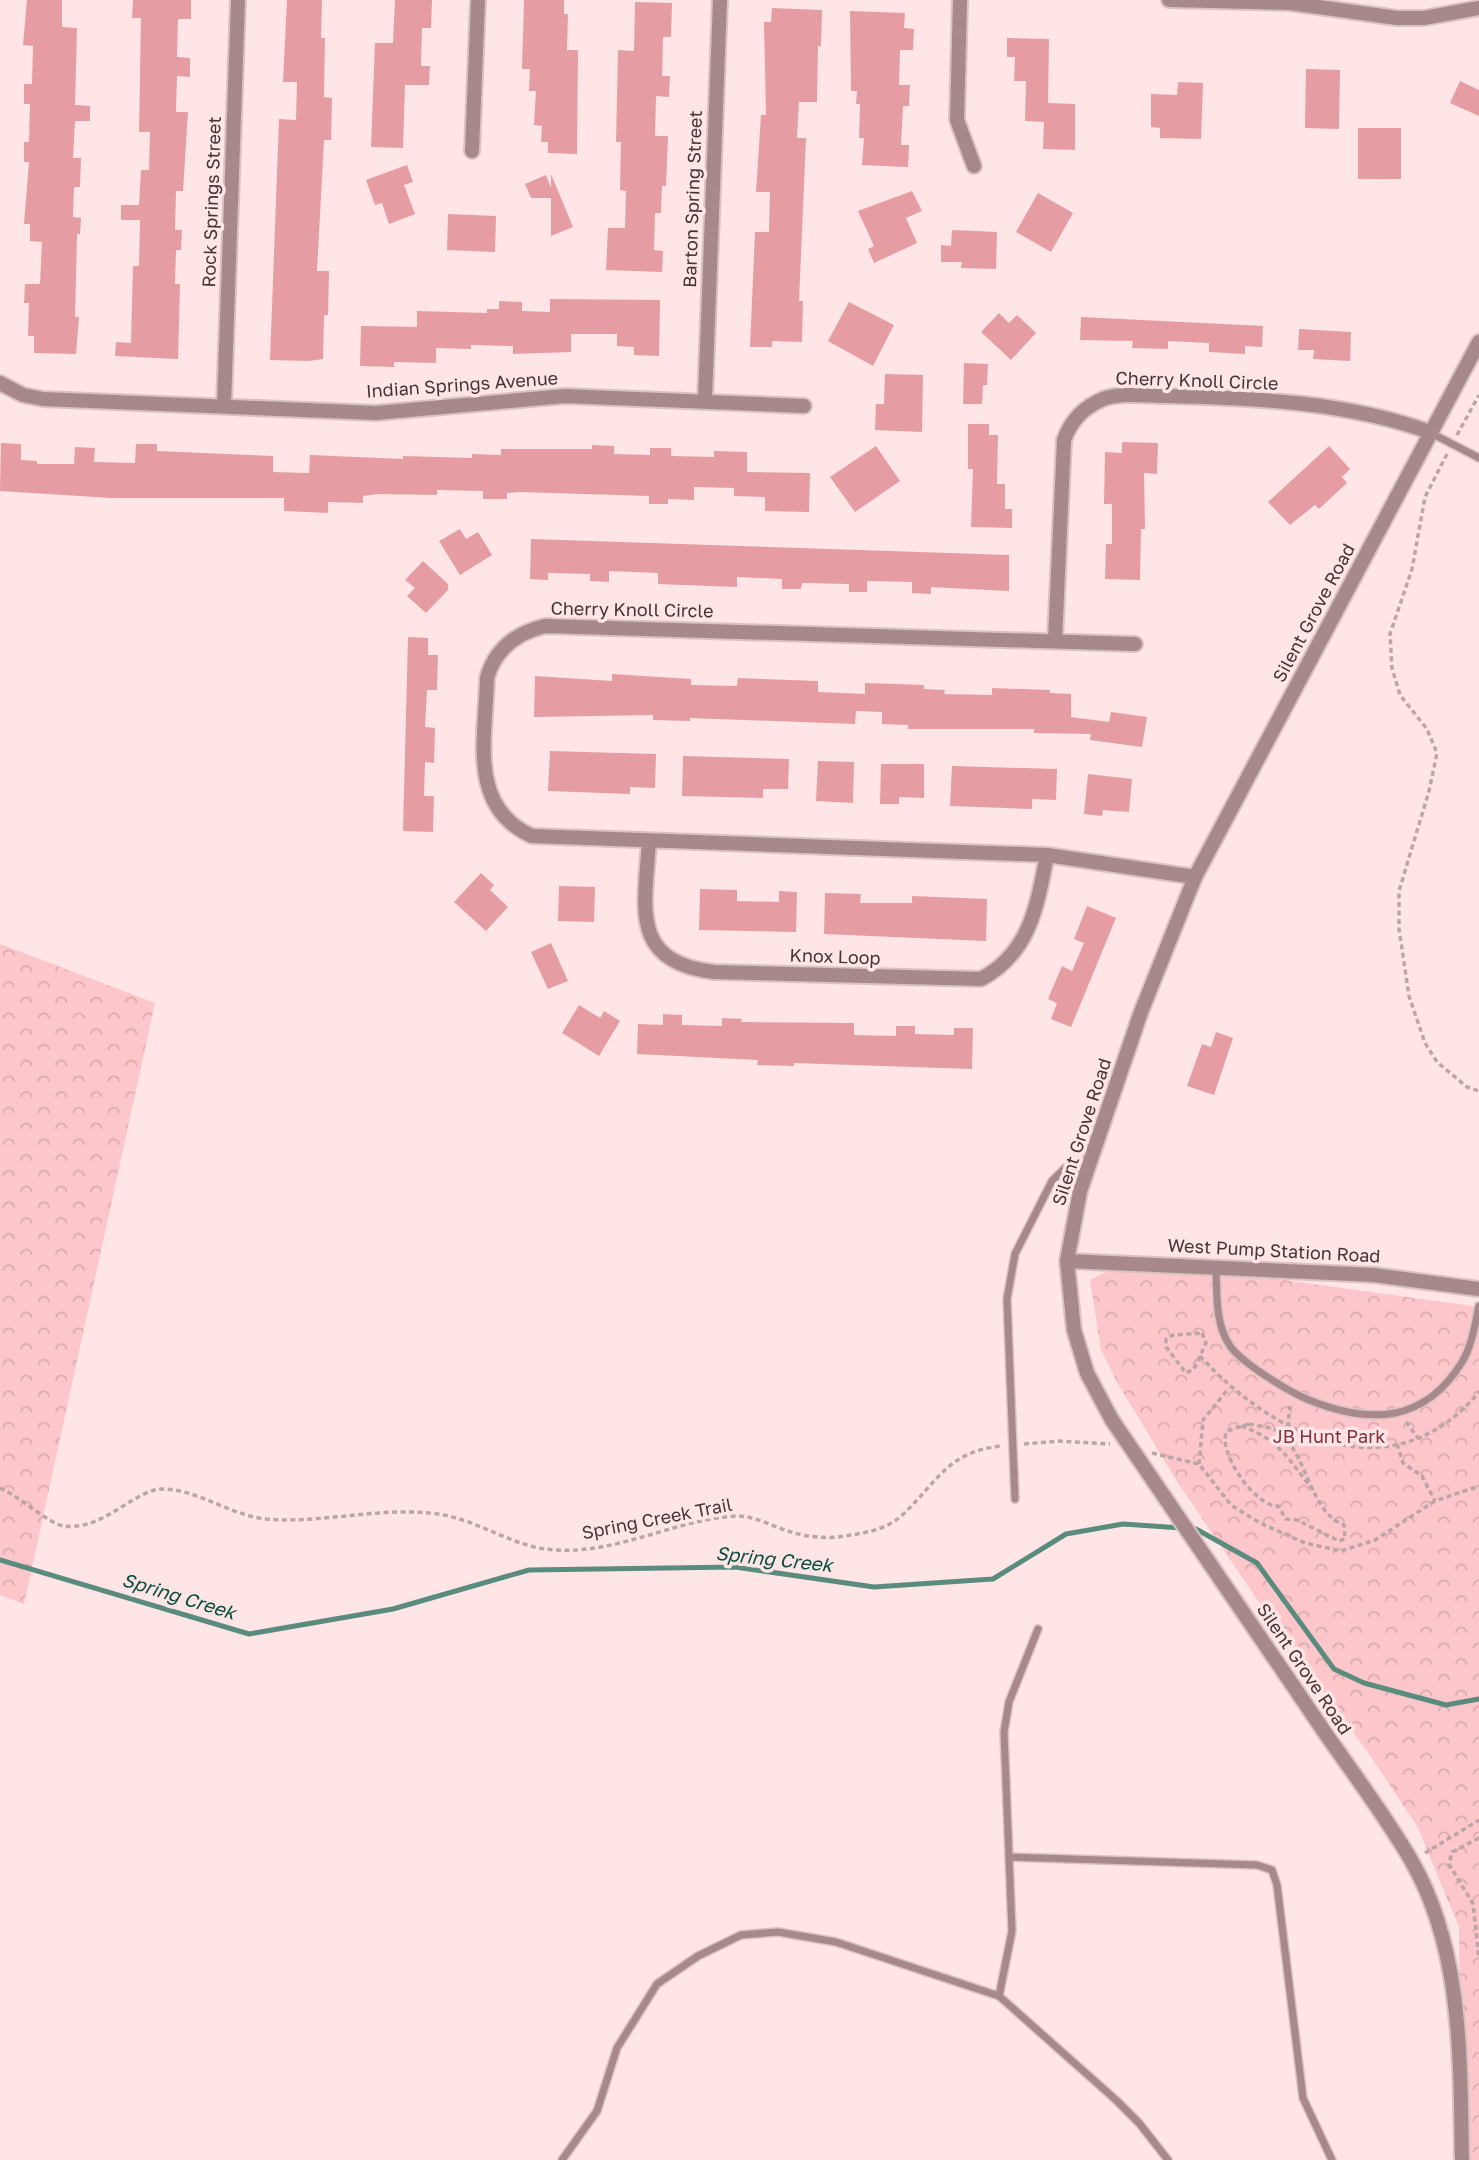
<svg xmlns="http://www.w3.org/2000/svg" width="1479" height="2160" font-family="'Golos Text',sans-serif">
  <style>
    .park { fill: url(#park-crowns) }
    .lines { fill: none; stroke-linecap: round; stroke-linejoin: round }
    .stream { stroke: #5a8c7d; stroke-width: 5 }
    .building { fill: #e59da3 }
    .service-casing { stroke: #dac2c3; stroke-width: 10 }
    .minor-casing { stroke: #dac2c3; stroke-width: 18 }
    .tertiary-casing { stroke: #dac2c3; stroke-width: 18 }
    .path { stroke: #bba5a6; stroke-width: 3.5; stroke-dasharray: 5 3.5; stroke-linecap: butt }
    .service { stroke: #a8898b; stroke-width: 7 }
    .minor { stroke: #a8898b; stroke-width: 14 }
    .tertiary { stroke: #a8898b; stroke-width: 14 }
    .tertiary-bridge-casing { stroke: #dac2c3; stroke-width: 18; stroke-linecap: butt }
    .tertiary-bridge { stroke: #a8898b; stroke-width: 14 }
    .labels { text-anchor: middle; stroke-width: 7; stroke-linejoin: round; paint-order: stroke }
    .street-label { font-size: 18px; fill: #453536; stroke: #ffe5e6 }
    .park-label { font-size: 18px; fill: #832f3b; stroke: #ffe5e6 }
    .water-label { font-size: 19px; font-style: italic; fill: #074e3e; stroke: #ffe5e6 }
  </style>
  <defs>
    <pattern id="park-crowns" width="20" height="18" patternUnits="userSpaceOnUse" patternTransform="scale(1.75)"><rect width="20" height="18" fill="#fcc6ca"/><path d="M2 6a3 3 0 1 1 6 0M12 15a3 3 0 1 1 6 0" fill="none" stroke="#d9abae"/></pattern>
  </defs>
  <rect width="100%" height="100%" fill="#ffe5e6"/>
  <!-- park -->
  <path class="park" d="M0,944L155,1003L24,1604L0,1595Z
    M1113,1268L1213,1270L1479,1307V2160H1461L1459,1927L1417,1826L1369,1754L1263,1608L1176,1480L1117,1382L1101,1350L1090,1280Z"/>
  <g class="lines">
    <!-- stream -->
    <path class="stream" d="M0,1560L249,1634L393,1609L529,1570L735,1567L874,1587L993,1579L1066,1534L1123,1524L1196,1529L1257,1563L1334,1669L1364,1683L1446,1705L1479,1699"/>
  </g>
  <!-- building -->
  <path class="building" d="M27,0H62V27L77,28L75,105L90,106V121H75L73,158H81L80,187H74L73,217L81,218L80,234H77L75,317H79L76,354L34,353V336H28L29,303H24L25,284H40L42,242L30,241V224H24L29,162H24V142H29L30,104H24V84H32L33,46L23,45Z
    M133,0H191V19H178L177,57L190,58V77L177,76L176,112H188L183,191H176L175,230H182L181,250H176L175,284H180L178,359L115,356L116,342L131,343L133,266H139L140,220H121V205H139L141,170H149L150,132H139L141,18H132Z
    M287,0H322L321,38H325L324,97L332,98L331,140H324L317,271H329L328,315H324L323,359L309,361L270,360L279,119L296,120L297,82H283Z
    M395,0H432L431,28H422L421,66H430L429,85H405L403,148L371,147L375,43H393Z
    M524,0H564V14H568L567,50H578L577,154L548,153V142H541L542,126L534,125L536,91H529L530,69H522Z
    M635,2L672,3L671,37H663L662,76H670L669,97L656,96L655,136H668L666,186H662L661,213H655L654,250L663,251L662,272L606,270L608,228H625L626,191L620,190L621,142H616L618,50L634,51Z
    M772,8L822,10L821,46H818L817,102H799L797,138H806L799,301H803L802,342L772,341V347H750L755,232H769L770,192H756L761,115H766L764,22H771Z
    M850,11L905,13L904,28L914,29L913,50H900L899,85H910L909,106H903L901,145H909L908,167L862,165L864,138H859L860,104H856L857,91H851Z
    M1007,38L1049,39L1048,103L1075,104V150L1043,149L1044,122L1025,121L1026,81H1014L1015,57H1007Z
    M1306,69L1340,70L1339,129L1305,128Z
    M1460,81L1479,90V116L1450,103Z
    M1178,82L1203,83L1201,139L1160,138V128L1151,127V94L1177,95Z
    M1358,128H1401V179H1358Z
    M407,165L413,182L404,185L415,214L389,224L382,203L375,205L366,180Z
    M551,174L573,227L551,236V198H531L525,184L546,175L551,188Z
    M912,191L922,211L906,218L917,243L874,263L868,249L874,246L858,211Z
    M1038,193L1073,213L1051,252L1016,232Z
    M448,214L496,216L495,252L447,250Z
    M952,230L997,232L996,269L961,268L962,262H941V245L951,246Z
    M550,299L660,300L659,356L634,355V347L617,346V334H571V352L513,354V346L471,345V349L436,348V363L394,362V367L360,366L361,326L417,327V311L487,313V309H499V301L522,302V311L550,312Z
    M849,302L894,325L873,366L828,341Z
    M999,313L1009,323L1017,315L1036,333L1011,360L981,332Z
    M1081,317L1263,326L1262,347L1245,346V354L1209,352V343L1168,341V349L1132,348L1133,341L1080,340Z
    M1299,329L1351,332L1350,361L1313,359L1314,350H1298Z
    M964,363L988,364L987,385H983L982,404H963Z
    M885,374L923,375L922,432L875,430L876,404H884Z
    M968,424H989V435H998L997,484H1005V509H1012V528L971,527L973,469H968Z
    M1122,442L1158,443L1157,474L1144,473L1145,529H1141L1140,580L1105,579L1106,544H1112V504H1104L1105,452L1122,453Z
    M1,443L21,444V460L37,461V464H74L75,447L95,448L94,462L135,463L136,444H157V451L273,456V472L309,473L310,455L403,459V456L472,458V454L501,455V449H592V445L614,446V454L650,455V448H671V456L714,457V451L747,452V472L810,473L809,512L765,511V497L734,496V488L694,487V500L668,499V504H649V496L519,492L507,493V499H483V491L437,490V495L378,494L363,496V503L328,502V513L284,511V498H111L0,491Z
    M876,446L900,481L855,512L830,477Z
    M1329,446L1350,469L1342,477L1347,483L1319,509L1315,505L1290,525L1268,502Z
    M460,529L466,539L478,532L492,555L460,575L439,541Z
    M531,539L1009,555V591L931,587V594L912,593V582L867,581V592H849V584L802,583L801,589H782V579L737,577V587L658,584V573L609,571V582L590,581V574L548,573V580L530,579Z
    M423,561L448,584V590L426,613L407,596L415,588L405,580Z
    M408,637L428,638V655H438L437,690H427L425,727L435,728L434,763L425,762L424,796H434L433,832L403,831Z
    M612,674L691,679V685L737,686L738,678L818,681V692L865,694V683L924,685V689L945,690L944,694L992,695V688L1050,690V693L1071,694V717L1109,722L1111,712L1147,717L1142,747L1090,740L1091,734L1034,733V729H908V725L882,724V712L856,711L855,724L690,718V721L653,720V715L534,717L535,676L612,681Z
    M550,751L656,754L655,788L630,787V794L548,791Z
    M683,756L789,759L788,789H763V798L682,796Z
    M818,761L854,762L853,803L816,801Z
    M881,764H924V798L899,797V804H880Z
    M952,766L1057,769L1056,800L1032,799V809L950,806Z
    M1088,774L1132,779L1129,812L1103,810L1102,816L1084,814Z
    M481,873L494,885L490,890L508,907L486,931L454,902Z
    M559,886L595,887L594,922L558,921Z
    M700,889L737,890V901L779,902V891L797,892L796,932L699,930Z
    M825,893L861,894L860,903H912V896L987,899L986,941L824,934Z
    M1087,906L1116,918L1071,1027L1051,1019L1057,1003L1048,999L1062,966L1072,971L1084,943L1074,939Z
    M551,943L568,981L548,989L531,952Z
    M579,1005L600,1018L604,1011L620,1021L599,1056L562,1033Z
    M663,1014L682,1015V1025L722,1026V1018L742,1019L741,1022L854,1023V1035L896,1036V1026H915V1034L954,1035V1028H973L972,1069L794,1063V1066L757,1065L758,1060L637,1054L638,1024L663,1025Z
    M1216,1032L1233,1038L1214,1095L1187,1086L1202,1044L1211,1047Z"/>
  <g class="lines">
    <defs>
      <path id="service" d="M1431,433L1479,458
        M1216,1268C1217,1293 1215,1324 1230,1346C1242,1363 1289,1392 1309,1400C1369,1424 1424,1424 1462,1362C1472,1346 1475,1324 1479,1306
        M1015,1499L1007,1299L1015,1254L1052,1181L1065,1168L1086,1174
        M1009,1857L1257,1865L1272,1870L1277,1885L1303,2098L1332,2160
        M999,1996L1012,1931L1004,1732L1009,1702L1038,1629
        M562,2160L597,2111L617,2048L657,1984L698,1956L741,1935L778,1932L836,1942L999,1996L1116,2100L1139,2123L1168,2160"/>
      <path id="minor" d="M960,0L957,120L974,166
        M1169,0L1290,3L1397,18H1424L1479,8
        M472,151L478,0
        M0,383L23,395L43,399L376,413L565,396L804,406
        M705,400L720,0
        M224,405L238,0
        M1055,641L1064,440C1071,420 1084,407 1103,399C1121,392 1148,396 1167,396C1255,398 1347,402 1430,432
        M1135,644L545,626C516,633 495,649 487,678C486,736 467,807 532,836L1047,855L1195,877
        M649,841C645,907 629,962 714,972L981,979C1030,953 1037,906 1047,855
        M1067,1261L1374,1275L1479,1289"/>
      <path id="tertiary" d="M1112,1420L1087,1373L1074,1330L1067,1261L1080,1191L1141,1012L1195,877L1479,342
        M1313,1715C1345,1763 1382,1810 1411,1860C1463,1950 1460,2059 1462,2160"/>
    </defs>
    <!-- service casing -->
    <use href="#service" class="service-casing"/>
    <!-- minor casing -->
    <use href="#minor" class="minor-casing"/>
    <!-- tertiary casing -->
    <use href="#tertiary" class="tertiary-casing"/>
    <!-- path -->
    <path class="path" d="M1457,435L1479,395
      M1447,454L1425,497L1412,569L1390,634L1392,668L1400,695L1427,729L1437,753L1429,791L1399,891V929L1409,996L1425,1043L1437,1062L1467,1087L1479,1091
      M1202,1333L1206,1343L1194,1369L1186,1373L1166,1347V1339L1173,1335Z
      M1200,1356C1275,1438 1393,1495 1479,1392
      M1406,1422L1418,1438
      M1249,1424C1259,1426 1273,1427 1280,1433C1308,1457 1310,1512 1344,1525L1345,1539L1339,1541L1297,1520L1286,1519L1278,1506C1255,1507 1216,1450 1227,1431Z
      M1241,1426C1280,1439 1289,1461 1314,1491
      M1281,1433L1288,1425L1290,1406
      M1024,1444L1060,1441L1110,1444
      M1397,1444L1403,1463L1422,1476L1435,1501
      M1152,1453L1199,1464L1231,1505L1260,1523L1305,1543L1341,1551L1375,1540L1435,1501L1479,1486
      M1199,1464L1203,1420L1229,1388
      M0,1488C19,1496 49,1524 64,1526C104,1531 136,1488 163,1489C200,1490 229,1515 266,1519C323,1524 380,1506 438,1514C479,1520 514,1548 555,1550C618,1554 674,1520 735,1516C754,1515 773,1527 791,1532C807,1537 829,1539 845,1536C864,1533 885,1530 900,1517C937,1484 946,1451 1002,1446
      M1479,1838L1452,1852L1449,1864L1473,1904L1479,1958
      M1425,1853L1479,1820"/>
    <!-- service -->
    <use href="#service" class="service"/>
    <!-- minor -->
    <use href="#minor" class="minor"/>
    <!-- tertiary -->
    <use href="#tertiary" class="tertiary"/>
    <defs>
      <path id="tertiary-bridge" d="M1112,1420L1313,1715"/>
    </defs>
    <!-- tertiary-bridge casing -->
    <use href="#tertiary-bridge" class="tertiary-bridge-casing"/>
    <!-- tertiary-bridge -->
    <use href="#tertiary-bridge" class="tertiary-bridge"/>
  </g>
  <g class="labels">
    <!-- street labels -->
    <g class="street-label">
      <text transform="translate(693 199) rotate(-88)" y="6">Barton Spring Street</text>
      <text transform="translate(212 202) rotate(-88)" y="6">Rock Springs Street</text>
      <text transform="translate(1197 381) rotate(2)" y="6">Cherry Knoll Circle</text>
      <text transform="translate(462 385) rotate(-4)" y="6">Indian Springs Avenue</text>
      <text transform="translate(632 610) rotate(1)" y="6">Cherry Knoll Circle</text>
      <text transform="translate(1314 613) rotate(-62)" y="6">Silent Grove Road</text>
      <text transform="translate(835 957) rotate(2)" y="6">Knox Loop</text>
      <text transform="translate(1082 1132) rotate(-72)" y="6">Silent Grove Road</text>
      <text transform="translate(1274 1251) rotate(3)" y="6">West Pump Station Road</text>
      <text transform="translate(657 1519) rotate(-11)" y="6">Spring Creek Trail</text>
      <text transform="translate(1304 1669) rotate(56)" y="6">Silent Grove Road</text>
    </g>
    <!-- park labels -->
    <g class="park-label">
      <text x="1329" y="1443">JB Hunt Park</text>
    </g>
    <!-- water labels -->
    <g class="water-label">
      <text transform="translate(774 1559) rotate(6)" y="7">Spring Creek</text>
      <text transform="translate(179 1596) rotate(17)" y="7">Spring Creek</text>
    </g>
  </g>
</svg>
